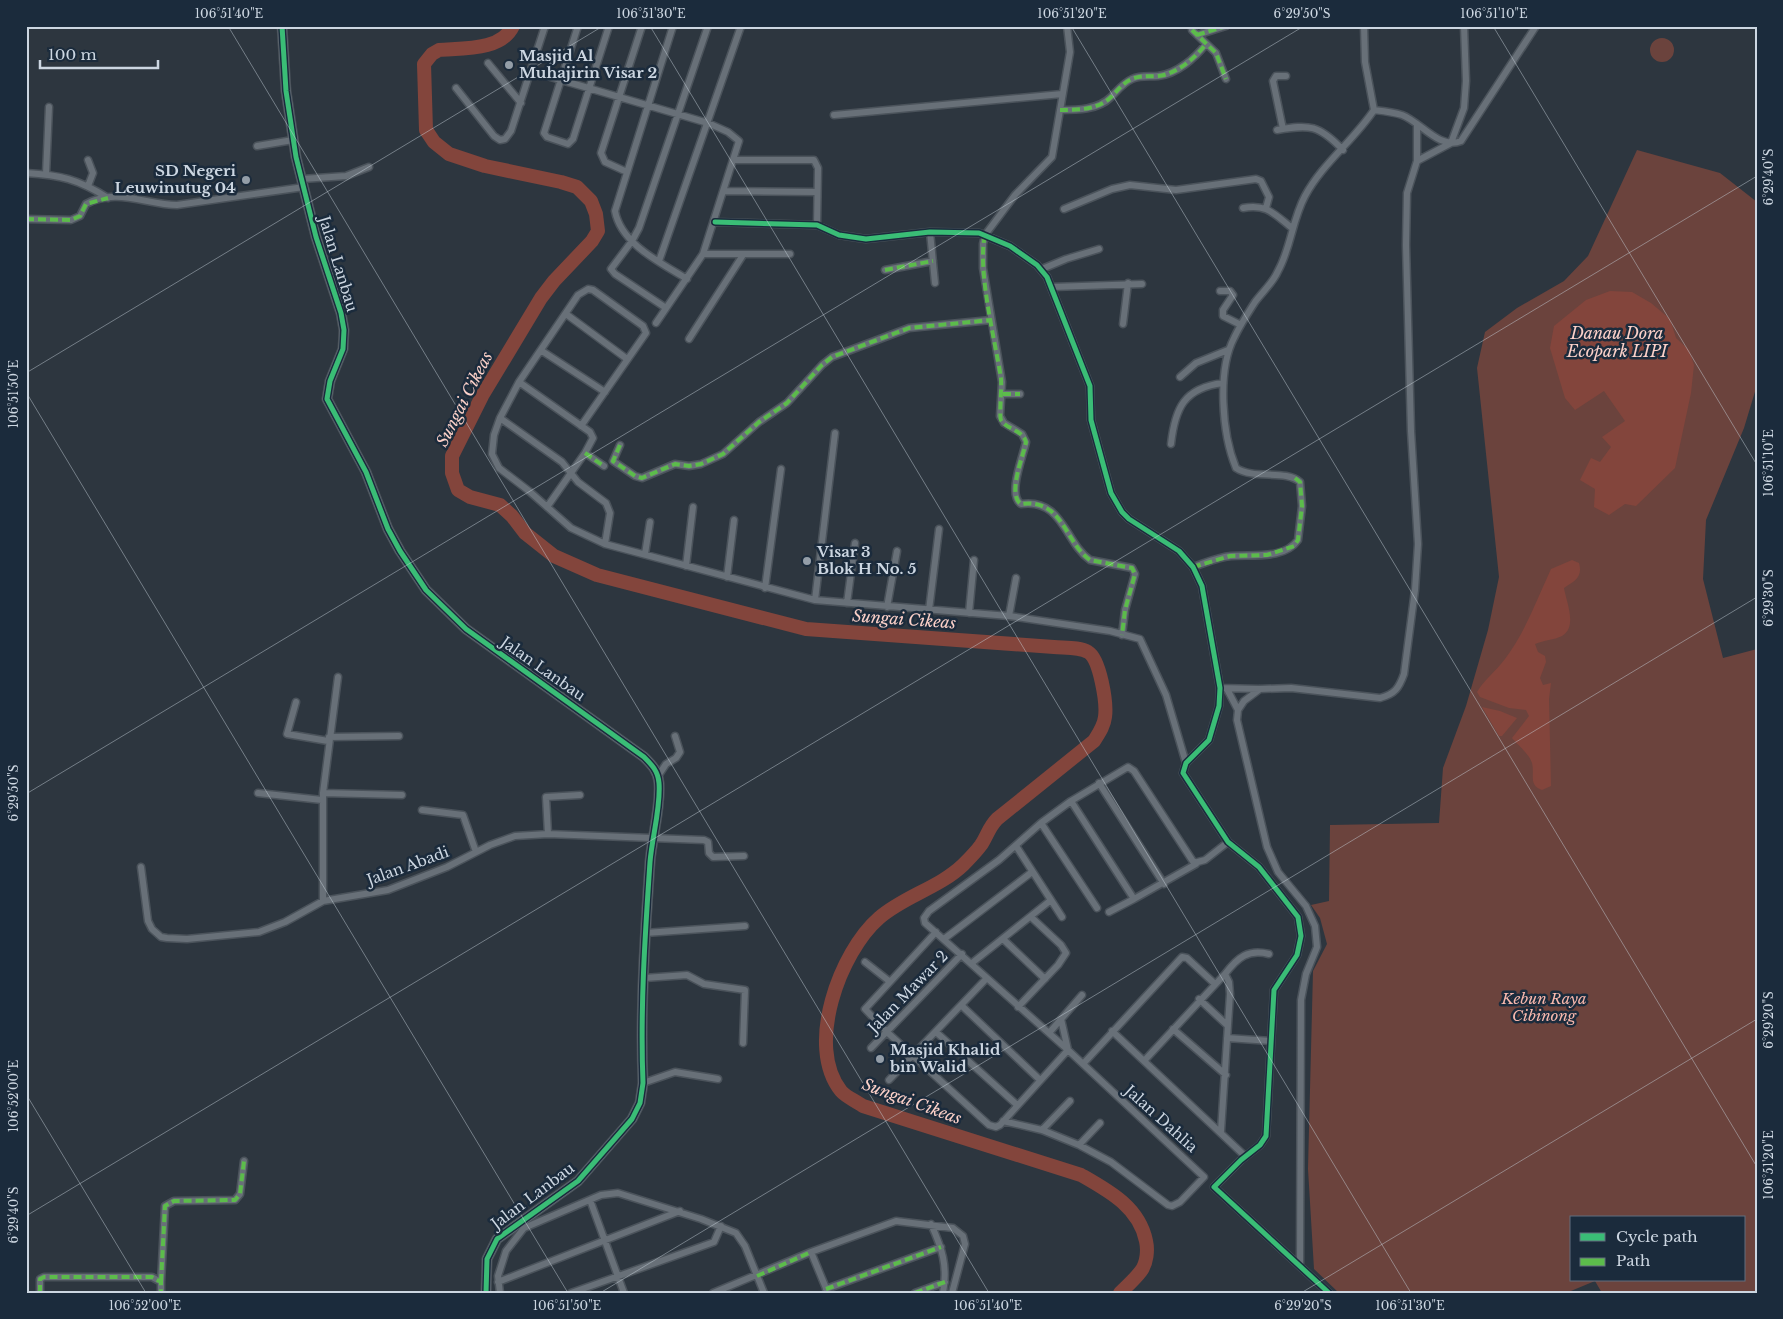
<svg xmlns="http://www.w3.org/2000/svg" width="1783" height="1319" font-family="'Libre Baskerville',serif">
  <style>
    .green { fill: #6b433d; fill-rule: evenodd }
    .water { fill: #83453c }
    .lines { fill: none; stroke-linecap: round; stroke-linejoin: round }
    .river { stroke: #83453c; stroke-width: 14 }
    .street-casing { stroke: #4b535b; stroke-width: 9 }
    .secondary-casing { stroke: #4b535b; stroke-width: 11 }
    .street { stroke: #687078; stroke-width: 6 }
    .secondary { stroke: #69727b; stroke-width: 9 }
    .quiet { stroke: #5cbc4b; stroke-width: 4; stroke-dasharray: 8 4; stroke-linecap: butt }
    .cycleway-casing { stroke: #1b2b3c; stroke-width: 8 }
    .cycleway { stroke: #3abd76; stroke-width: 5 }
    .ticks { fill: none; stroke: #ccd6e1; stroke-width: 1; stroke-opacity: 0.45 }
    .poi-dot { fill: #949ea8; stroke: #1b2b3c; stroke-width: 2 }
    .labels { text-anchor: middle; stroke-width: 5; stroke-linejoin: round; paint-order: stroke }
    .poi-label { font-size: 15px; font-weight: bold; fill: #ccd6e1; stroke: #1b2b3c; text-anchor: start }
    .street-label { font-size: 15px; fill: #ccd6e1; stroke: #1b2b3c }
    .park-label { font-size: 15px; font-style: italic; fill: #f8b8ad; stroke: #1b2b3c }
    .water-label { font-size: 16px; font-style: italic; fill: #fcd1c9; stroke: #1b2b3c }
    .neatline { fill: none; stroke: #ccd6e1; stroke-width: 2 }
    .ticks-label { font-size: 12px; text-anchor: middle; fill: #ccd6e1 }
  </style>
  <rect width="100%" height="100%" fill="#2d363f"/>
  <!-- green -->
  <path class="green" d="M1650 50a12 12 0 1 1 24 0a12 12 0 1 1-24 0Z
    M1637,150L1720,173L1757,202V385L1744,428L1706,520L1703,579L1723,658L1757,649V1293H1602L1595,1281L1566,1293H1339L1314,1269L1308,1169L1313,971L1327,944L1320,918L1311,905L1329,901L1330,825L1439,823L1443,768L1466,706L1488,630L1499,577L1477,368L1485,332L1517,308L1564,281L1588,256ZM1572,1218H1744V1280H1572Z"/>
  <!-- water -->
  <path class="water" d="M1610,291L1632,292L1651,303L1670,319L1676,338L1689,350L1694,365L1691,393L1675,468L1636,506L1625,504L1609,515L1594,507L1595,489L1580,480L1591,458L1600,462L1611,447L1602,437L1625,421L1604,391L1575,410L1565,398L1550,348L1554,326L1586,300Z
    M1572,560L1579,563C1583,577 1575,581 1564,588C1566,601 1578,627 1562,636C1554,640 1544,640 1535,644L1538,652L1545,656L1546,662L1540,678L1543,685L1551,683L1549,699L1551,786L1542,790C1528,785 1535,775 1532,763C1530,755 1517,744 1512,738L1529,716L1526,710L1509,708L1480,697L1477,692C1485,679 1496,671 1505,659C1525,633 1537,599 1551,569Z
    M1482,707L1500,711L1517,718L1502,736H1499Z"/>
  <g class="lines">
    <!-- river -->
    <path class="river" d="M513,26C501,51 463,48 439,50L432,54L424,64L426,130L434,142L449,154L485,166L561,182L577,187L591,201L596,214L598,231L592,241L554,281L541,298L482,396L452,456V473L458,490L470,497L500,505L512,516L525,533L554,556L597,575L806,629L1054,647C1064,648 1080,647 1088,652C1100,659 1107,703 1105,717C1104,726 1099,733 1094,741L997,819C989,827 987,836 981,845C976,852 969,859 963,865C939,888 904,896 879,918C840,952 805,1046 841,1091C846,1097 856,1101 863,1106L1081,1175C1109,1191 1139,1207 1146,1241C1148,1250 1147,1263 1141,1271C1135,1279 1127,1286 1120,1293"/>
    <defs>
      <path id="street" d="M578,26L544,133L547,137L568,144L573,139L609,26
        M673,26L615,211C621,244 661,263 687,279
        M1067,26L1070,52L1052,157L1015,195L985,235L983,244V268L1002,382L1000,416L1004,423L1022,434L1026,442C1023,457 1007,495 1021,504C1063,498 1065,543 1090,560L1132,568L1135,574L1125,610L1122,635
        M1192,30L1216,53L1226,79
        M1197,35L1226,26
        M488,63L521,103
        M530,71L708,123L728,132L739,141L703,254L656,323
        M456,88L494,136L500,140L505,139L511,131L545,26
        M1060,110C1077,110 1098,110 1111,97C1118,90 1123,83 1132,79C1141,75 1149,77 1158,76C1177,74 1195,58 1206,44
        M1374,110C1383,111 1393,112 1402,115C1421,122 1439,150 1461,141L1536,26
        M834,115L1062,94
        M1283,129L1273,81L1276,76H1286
        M1277,130C1310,124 1319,125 1343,150
        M257,146L293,140
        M88,160L93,173L88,186
        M734,160H814L818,168L817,225
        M1417,161V124
        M627,172L605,162L601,153L642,26
        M26,173C60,175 78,179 108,198
        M46,174L49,107
        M302,179L346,176L369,167
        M724,191L817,192
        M1243,208C1267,203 1275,215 1292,228
        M1064,209L1112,189L1130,185L1176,190L1256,179L1261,181L1269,197L1266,208
        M26,219L71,220L80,216L86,204C116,187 147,205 177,205L304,187
        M715,222L817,225L839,235L866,239L930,232L979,233L1010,246L1037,265L1047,277L1090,386L1091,420L1111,493L1122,512L1129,519L1179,551L1193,567L1202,586L1220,688L1219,706L1209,740L1186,763L1183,773L1228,842L1259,867L1298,917L1301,936L1297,955L1274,990L1266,1136L1260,1145L1241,1160L1214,1187L1329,1293
        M930,232L935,283
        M703,254H790
        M659,261L741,26
        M1042,269L1066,259L1099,249
        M885,270L933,261
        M1052,287L1142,284
        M1220,291H1230L1233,295L1223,310V316L1241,325
        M666,308L615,274L611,269L632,241L639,228L708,26
        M566,314L627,359
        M1123,324L1128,283
        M689,339L743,255
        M542,351L605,392
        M1180,377L1196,363L1228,350
        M519,382L590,432L593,438L585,453L547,507
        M1003,394H1020
        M500,418L562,462L578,482L606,503L610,513L605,544
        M581,426L646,333L643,326L593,290L588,289L578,295L519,382L500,418L494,435L492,454L499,468L529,491L571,528L605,544L815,600L1009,616L1110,631L1140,639L1166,695L1186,763
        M1171,444C1175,408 1184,388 1223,383
        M620,445L613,461L635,476L642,478L675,464L689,466L701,464L723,454L759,422L787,403L822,365L832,357L909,328L991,320
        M585,453L604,466
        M645,554L650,522
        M686,566L693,507
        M1193,567C1205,563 1218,557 1231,556C1252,554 1284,560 1298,540L1302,506L1300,482C1286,469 1254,480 1236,468C1222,434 1217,371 1234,338C1240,325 1248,313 1255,302C1263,291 1273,283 1278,271C1291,248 1292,220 1305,196C1322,164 1354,140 1374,110L1365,62L1364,26
        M727,577L734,520
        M765,588L781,469
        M815,600L835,433
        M847,603L855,543
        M887,607L897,551
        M929,610L939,529
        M969,613L974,560
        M1009,616L1016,578
        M1220,688L1259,689
        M1227,689L1238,710
        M296,702L287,734L328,741
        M329,737L399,736
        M658,776L666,764L676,758L680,752L675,736
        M1099,783L1164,884
        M258,793L322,800
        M323,793L402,795
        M1071,801L1134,899L1196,864
        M422,810L463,815L476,852
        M1041,823L1097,908
        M548,834L546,797L580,795
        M1016,846L1062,917
        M141,867L148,921L152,929L161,937L167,938L187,939L259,932L285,922L323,901L388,890L447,867L490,845L515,836L548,834L704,840L708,842L709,853L713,857L744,856
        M323,901V793L338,677
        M1109,912L1134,899
        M936,932L865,1009L888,1033L989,1125L996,1127L1000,1125L1068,1050L1061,1019
        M645,933L745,926
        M944,939L1032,872
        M1003,939L1045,979
        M865,962L889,981
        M972,963L1051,900
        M1225,974C1238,957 1248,949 1269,954
        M644,978L687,975L704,984L745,990L743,1043
        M1199,999L1227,1025
        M961,1005L1040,1080
        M1018,1007L1058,965L1066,953L1061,945L1031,917
        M1173,1029L1226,1075
        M1112,1031L1245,1156
        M936,1032L1016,1104
        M1049,1033L1082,995
        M1227,1038L1271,1041
        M871,1048L962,954
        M1144,1061L1225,974L1229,982L1230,994L1221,1131
        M1083,1064L1182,957L1187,958L1215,984
        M889,1080L987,978
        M643,1083L675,1072L718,1079
        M1003,1121L1042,1130L1079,1145L1111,1162L1168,1205L1172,1206L1180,1202L1204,1177L1068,1050L925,923L924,918L929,911L999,860L1041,823L1071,801L1128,767L1134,771L1194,863L1205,860L1228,842
        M1042,1130L1070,1101
        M1079,1145L1100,1123
        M590,1200L624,1293
        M931,1224C942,1248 948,1266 943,1293
        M811,1252L828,1293
        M1300,1266L1301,1000L1306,974L1317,947L1315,926L1306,906L1278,872L1267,847L1237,720L1238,710L1244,701L1260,689L1291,688L1380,698C1395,694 1399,688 1404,674L1415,590L1418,544L1411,431L1406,245L1407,193L1417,161L1451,143L1464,108L1466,81L1464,26
        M161,1282L165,1206L174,1201L235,1200L240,1194L244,1161
        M498,1282L680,1211
        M826,1289L941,1247
        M40,1293V1279L44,1277H152L161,1282V1293
        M500,1293L498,1276L506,1251L524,1228L601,1195L618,1193L701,1219L736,1233L745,1246L764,1293
        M571,1293L714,1242L721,1226
        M713,1293L811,1252L896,1221L953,1228L963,1236L965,1244L952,1293
        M915,1293L945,1282"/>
      <path id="secondary" d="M282,26L286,91L296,157L316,237L341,313L344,330L343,349L330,381L327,399L366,472L388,529L400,551L426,590L466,629L644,757C652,765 658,771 659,783C661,807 652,837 650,862C645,935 640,1010 643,1083L640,1103L632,1119L578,1181L497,1239L487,1259L486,1293"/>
    </defs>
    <!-- street casing -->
    <use href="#street" class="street-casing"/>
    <!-- secondary casing -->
    <use href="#secondary" class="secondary-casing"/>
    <!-- street -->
    <use href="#street" class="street"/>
    <!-- secondary -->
    <use href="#secondary" class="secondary"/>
    <!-- quiet -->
    <path class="quiet" d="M1192,30L1216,53L1226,79
      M1197,35L1226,26
      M1060,110C1077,110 1098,110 1111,97C1118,90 1123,83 1132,79C1141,75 1149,77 1158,76C1177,74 1195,58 1206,44
      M26,219L71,220L80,216L86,204L108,198
      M985,235C977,270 995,340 1001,378C1002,387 999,416 1001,420C1007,430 1022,429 1026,442C1023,457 1007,495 1021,504C1063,498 1065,543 1090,560L1132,568L1135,574L1125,610L1122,635
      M885,270L933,261
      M1003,394H1020
      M620,445L613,461L635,476L642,478L675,464L689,466L701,464L723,454L759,422L787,403L822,365L832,357L909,328L991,320
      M585,453L604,466
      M1193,567L1230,556L1267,555L1294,546L1298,540L1302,506L1300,482L1295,478
      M757,1276L811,1252
      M161,1282L165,1206L174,1201L235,1200L240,1194L244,1161
      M826,1289L941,1247
      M40,1293V1279L44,1277H152L161,1282V1293
      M915,1293L945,1282"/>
    <defs>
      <path id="cycleway" d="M282,26L286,91L296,157L316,237L341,313L344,330L343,349L330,381L327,399L366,472L388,529L400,551L426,590L466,629L644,757C652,765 658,771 659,783C661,807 652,837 650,862C645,935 640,1010 643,1083L640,1103L632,1119L578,1181L497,1239L487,1259L486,1293
        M715,222L817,225L839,235L866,239L930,232L979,233L1010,246L1037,265L1047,277L1090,386L1091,420L1111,493L1122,512L1129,519L1179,551L1193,567L1202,586L1220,688L1219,706L1209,740L1186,763L1183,773L1228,842L1259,867L1298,917L1301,936L1297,955L1274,990L1266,1136L1260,1145L1241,1160L1214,1187L1329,1293"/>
    </defs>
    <!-- cycleway casing -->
    <use href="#cycleway" class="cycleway-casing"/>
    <!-- cycleway -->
    <use href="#cycleway" class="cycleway"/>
  </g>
  <!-- ticks -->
  <path class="ticks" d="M228,26L989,1293M650,26L1411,1293M1071,26L1757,1167M1493,26L1757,465M26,373L603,26M26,392L568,1293M26,794L1304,26M26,1094L146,1293M26,1216L1757,176M600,1293L1757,597M1301,1293L1757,1019"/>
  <!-- markers -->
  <g class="poi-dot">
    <circle cx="509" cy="65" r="5"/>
    <circle cx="246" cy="180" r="5"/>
    <circle cx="807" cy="561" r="5"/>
    <circle cx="880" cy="1059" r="5"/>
  </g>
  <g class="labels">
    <!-- poi labels -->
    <g class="poi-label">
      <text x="519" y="61">Masjid Al<tspan x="519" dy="17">Muhajirin Visar 2</tspan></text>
      <text x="236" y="176" text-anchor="end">SD Negeri<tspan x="236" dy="17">Leuwinutug 04</tspan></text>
      <text x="817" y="557">Visar 3<tspan x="817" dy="17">Blok H No. 5</tspan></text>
      <text x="890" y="1055">Masjid Khalid<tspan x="890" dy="17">bin Walid</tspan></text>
    </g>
    <!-- street labels -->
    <g class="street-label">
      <text transform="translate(338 264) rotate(73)" y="5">Jalan Lanbau</text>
      <text transform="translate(543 669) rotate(35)" y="5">Jalan Lanbau</text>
      <text transform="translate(408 866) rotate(-20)" y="5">Jalan Abadi</text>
      <text transform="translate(908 992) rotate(-46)" y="5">Jalan Mawar 2</text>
      <text transform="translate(1161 1119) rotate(42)" y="5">Jalan Dahlia</text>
      <text transform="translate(533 1196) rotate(-37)" y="5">Jalan Lanbau</text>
    </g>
    <!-- park labels -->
    <g class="park-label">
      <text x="1544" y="1004">Kebun Raya<tspan x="1544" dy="17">Cibinong</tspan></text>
    </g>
    <!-- water labels -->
    <g class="water-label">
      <text x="1617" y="339">Danau Dora<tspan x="1617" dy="18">Ecopark LIPI</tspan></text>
      <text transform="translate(464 399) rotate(-63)" y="6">Sungai Cikeas</text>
      <text transform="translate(904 619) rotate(4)" y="6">Sungai Cikeas</text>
      <text transform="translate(912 1101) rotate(20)" y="6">Sungai Cikeas</text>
    </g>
  </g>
  <!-- border -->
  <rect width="1783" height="1319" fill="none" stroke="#1b2b3c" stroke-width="55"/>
  <!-- legend -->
  <rect x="1570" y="1216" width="175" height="65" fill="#1b2b3c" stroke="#626f7e"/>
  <rect x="1580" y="1233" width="25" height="8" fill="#3abd76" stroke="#626f7e"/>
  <text x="1616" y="1242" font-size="15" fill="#ccd6e1">Cycle path</text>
  <rect x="1580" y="1258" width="25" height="8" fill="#5cbc4b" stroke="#626f7e"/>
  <text x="1616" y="1266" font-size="15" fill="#ccd6e1">Path</text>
  <!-- scale -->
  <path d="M40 60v8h118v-8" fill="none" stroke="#ccd6e1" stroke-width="2.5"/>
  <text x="48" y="60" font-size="15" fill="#ccd6e1" stroke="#1b2b3c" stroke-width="4" paint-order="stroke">100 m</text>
  <rect x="28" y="28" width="1728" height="1264" class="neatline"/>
  <g class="ticks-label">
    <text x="229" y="18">106°51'40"E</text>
    <text x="651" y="18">106°51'30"E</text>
    <text x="1072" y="18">106°51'20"E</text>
    <text x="1302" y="18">6°29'50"S</text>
    <text x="1494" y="18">106°51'10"E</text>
    <text transform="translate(1769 177) rotate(-90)" y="4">6°29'40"S</text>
    <text transform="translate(14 394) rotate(-90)" y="4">106°51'50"E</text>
    <text transform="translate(1769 463) rotate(-90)" y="4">106°51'10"E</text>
    <text transform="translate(1769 598) rotate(-90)" y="4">6°29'30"S</text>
    <text transform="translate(14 793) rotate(-90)" y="4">6°29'50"S</text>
    <text transform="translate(1769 1020) rotate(-90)" y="4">6°29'20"S</text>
    <text transform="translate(14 1096) rotate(-90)" y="4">106°52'00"E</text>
    <text transform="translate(1769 1165) rotate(-90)" y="4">106°51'20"E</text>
    <text transform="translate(14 1215) rotate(-90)" y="4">6°29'40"S</text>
    <text x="145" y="1310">106°52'00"E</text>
    <text x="567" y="1310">106°51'50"E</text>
    <text x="988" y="1310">106°51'40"E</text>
    <text x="1303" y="1310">6°29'20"S</text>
    <text x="1410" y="1310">106°51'30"E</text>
  </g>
</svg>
